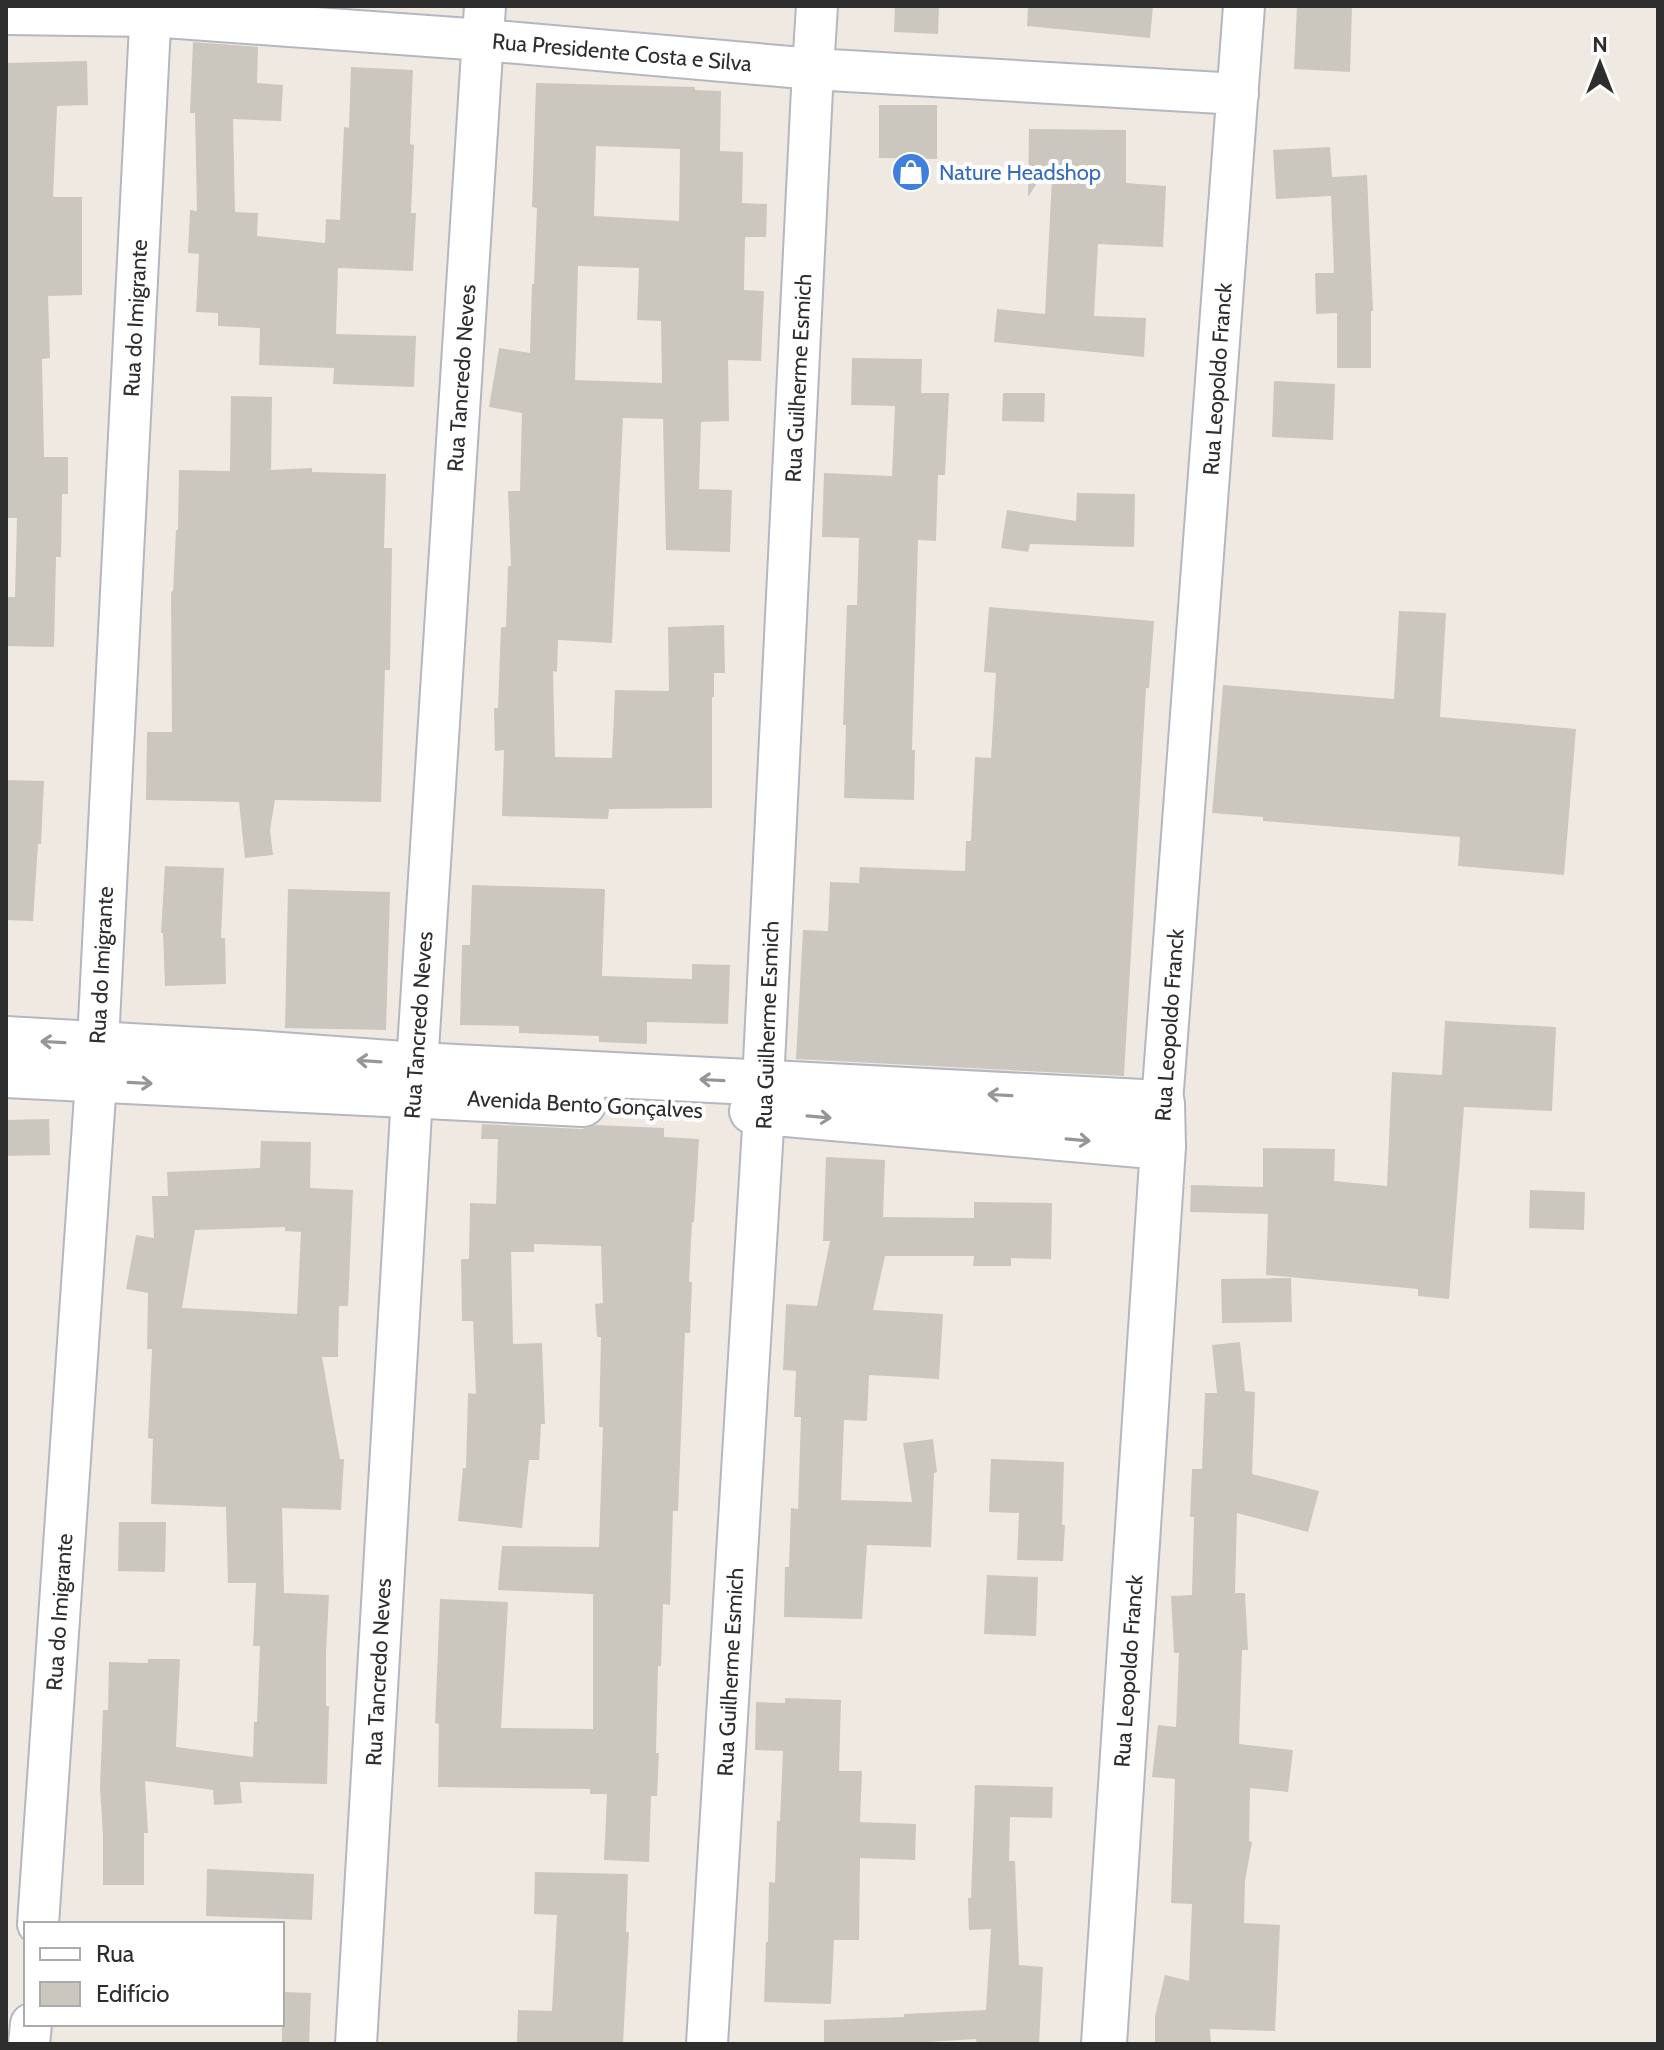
<svg xmlns="http://www.w3.org/2000/svg" width="1664" height="2050" font-family="Cabin,sans-serif">
  <style>
    .building { fill: #cbc7bf; fill-rule: evenodd }
    .lines { fill: none; stroke-linecap: round; stroke-linejoin: round }
    .minor-casing { stroke: #b4b7c1; stroke-width: 44 }
    .secondary-casing { stroke: #b4b7c1; stroke-width: 48 }
    .minor { stroke: #fff; stroke-width: 40 }
    .secondary { stroke: #fff; stroke-width: 44 }
    .oneway { stroke: #969696 }
    .labels { text-anchor: middle; stroke-width: 8; stroke-linejoin: round; paint-order: stroke }
    .street-label { font-size: 22px; fill: #2e2e2e; stroke: #fff }
    .shop-label { font-size: 22px; fill: #366cbe; stroke: #fff; text-anchor: start }
  </style>
  <rect width="100%" height="100%" fill="#efe9e1"/>
  <!-- building -->
  <path class="building" d="M895,6H939L938,34L894,32Z
    M1028,6H1153L1150,38L1027,26Z
    M1297,6H1352L1350,72L1294,69Z
    M193,42L258,47L257,83L283,85L281,121L233,119L235,212L258,213L257,236L325,243L326,219L340,220L344,127L349,128L351,67L413,70L410,144L414,145L411,213H416L413,271L338,268L336,334L416,336L414,387L333,384L334,368L259,365L260,328L218,326V313L196,312L199,254L188,253L190,210L197,211L195,113H190Z
    M87,61L88,105L57,106L53,197H82V295L48,296L50,358L42,359L44,457H68V494H62L61,557H56L54,647L6,646V597H15L17,518H6V383H8L6,325V63Z
    M536,83L695,87V90L721,91L720,151L743,152L742,203L767,204L766,237H745L744,290L764,291L761,361L728,360L729,421L701,422L699,489L732,490L730,552L666,550L663,419L623,418L612,643L558,640L557,672L553,671L555,757L612,758L615,690L669,691L668,627L724,625L725,673H714V697H712V808L609,809L608,819L502,816L504,750L495,751L494,708H498L501,627H506L508,566H511L508,491H520L522,413L489,407L499,348L530,353L532,284H534L537,208L532,207ZM596,146L680,149L679,221L594,216ZM578,266L639,268L637,320L661,321L662,383L575,380Z
    M879,105H937V159L879,158Z
    M1029,129L1126,130V183L1166,186L1163,247L1098,244L1094,316L1146,318L1144,357L994,342L997,309L1045,314L1053,159L1028,197Z
    M1330,147L1332,177L1367,175L1373,311H1371V368H1337V313L1316,314L1315,273H1334L1331,196L1276,199L1273,150Z
    M852,358L922,359L921,393H949L945,475H938L936,541L918,540L912,750H915L914,800L844,798L846,725H843L847,605H857L859,538L822,537L824,473L892,476L895,406L851,405Z
    M1274,381L1335,384L1333,440L1272,437Z
    M1003,393H1045L1044,422L1002,421Z
    M231,396L272,397L271,470L312,468V472L386,474L384,548H392L390,670H385L381,802L275,800L270,830L273,855L245,858L239,802L146,800L147,732H172L171,592L173,591L176,530H178L179,470L230,471Z
    M1077,493L1135,494L1134,547L1030,544L1028,552L1001,548L1007,510L1076,521Z
    M989,607L1154,621L1149,688H1146L1124,1076L796,1059L803,930L828,931L830,882L859,883L860,867L965,871L966,841H971L975,757L991,758L996,673L984,672Z
    M1399,611L1446,613L1440,717L1576,729L1564,875L1458,866L1460,837L1263,821V817L1212,813L1223,685L1394,699Z
    M6,780L44,781L41,844H38L33,921L6,920Z
    M165,866L224,868L221,938H225L226,984L165,986L163,933H161Z
    M472,885L605,889L602,976L692,979V964L730,965L728,1024L647,1022V1044L599,1042V1036L519,1033V1026L460,1025L462,945H470Z
    M288,889L390,892L386,1030L285,1028Z
    M1445,1021L1556,1027L1552,1111L1464,1107L1449,1299L1418,1296V1289L1266,1275L1268,1214L1190,1212L1191,1185L1263,1187V1148L1335,1149L1334,1181L1387,1186L1392,1072L1442,1075Z
    M49,1119L50,1155L6,1156V1120Z
    M482,1124L582,1129L596,1125L664,1128V1137L699,1139L694,1222H692L689,1282H692L690,1333H685L678,1511H673L670,1605L663,1604L661,1666H658L656,1753H659L657,1796H651L649,1862L604,1860L607,1794H590V1789L438,1787L439,1724L435,1723L440,1599L508,1602L501,1728L593,1729V1594L498,1590L502,1546L599,1547L603,1427H599L601,1337H597L595,1304L603,1303L601,1246L534,1244V1252H511L513,1344L542,1343L545,1424H541L539,1460H529L522,1528L458,1521L463,1468H466L468,1393L476,1394L473,1321H462L461,1259H469L470,1203L496,1204L498,1139H481Z
    M261,1141L311,1142L310,1188L353,1190L348,1306H339L338,1357H322L340,1459H344L341,1510L282,1508L284,1593L329,1595L326,1653V1706H329L327,1784L240,1782L242,1803L214,1805L213,1790L145,1781L148,1833H144V1885H103V1836L100,1787L103,1710H108L109,1662L148,1663V1659H180L176,1747L253,1757L254,1722H257L260,1646H253L256,1583H228L226,1507L151,1504L153,1439L148,1438L152,1349H147L148,1293L126,1289L136,1235L154,1238L152,1196H168L167,1172L260,1168ZM285,1227V1231L301,1232L297,1314L182,1308L195,1230Z
    M826,1157L885,1160L883,1217L974,1218V1202L1052,1203L1051,1259L1011,1258V1266H973L974,1256H885L873,1310L943,1314L939,1379L869,1375L867,1421L844,1420L841,1500L912,1502L903,1443L933,1439L937,1472L934,1473L931,1547L867,1545L862,1619L784,1617L785,1567H789L791,1508L798,1509L801,1417H794L796,1371L783,1370L786,1304L817,1306L830,1241H823Z
    M1530,1190L1585,1192L1584,1230L1529,1228Z
    M1291,1278L1292,1322L1222,1323L1221,1279Z
    M1240,1342L1245,1391L1255,1392L1252,1474L1319,1491L1308,1532L1237,1513L1235,1593H1245L1248,1650H1242L1239,1744L1293,1750L1288,1792L1250,1788L1249,1841L1252,1842L1245,1881L1244,1923L1280,1925L1275,2031L1210,2029L1211,2044H1155V2016L1165,1975L1189,1981L1192,1904L1171,1903L1175,1779L1152,1777L1158,1725L1176,1727L1179,1653H1174L1171,1596L1192,1595L1194,1517H1190L1192,1469H1202L1205,1393H1217L1212,1345Z
    M991,1459L1064,1462L1062,1525H1065L1063,1561L1017,1560L1019,1513L989,1512Z
    M119,1522H166L165,1572L118,1571Z
    M987,1575L1038,1577L1036,1636L984,1634Z
    M785,1698L841,1700L839,1771H862L860,1822L916,1824L915,1860L860,1858L859,1940H834L831,2004L764,2002L766,1942H768L769,1882L775,1883L777,1821H780L783,1751L755,1750L756,1702L785,1703Z
    M975,1785L1053,1787L1052,1818L1010,1817L1009,1861H1015L1019,1965L1043,1967L1039,2044H977L976,2039L895,2044H824V2020L904,2017V2014L986,2010L991,1929L969,1930L968,1898H971Z
    M207,1869L314,1874L312,1920L206,1916Z
    M535,1872L628,1874L626,1932H629L623,2044H517L518,2010L552,2011L557,1915L534,1914Z
    M282,1992L311,1993L309,2044H282Z"/>
  <g class="lines">
    <defs>
      <path id="minor" d="M6,14L151,16L483,40L813,69L1238,94
        M1162,1103L1244,6
        M38,1924L96,1081L151,6
        M29,2044L31,2024
        M356,2044L412,1096L417,1065L485,6
        M707,2044L764,1112L763,1083L813,69L817,6"/>
      <path id="secondary" d="M6,1039L254,1053L417,1065L1162,1103L1163,1147L1104,2044
        M6,1075L583,1104
        M752,1111L1163,1147"/>
    </defs>
    <!-- minor casing -->
    <use href="#minor" class="minor-casing"/>
    <!-- secondary casing -->
    <use href="#secondary" class="secondary-casing"/>
    <!-- minor -->
    <use href="#minor" class="minor"/>
    <!-- secondary -->
    <use href="#secondary" class="secondary"/>
  </g>
  <!-- one-way arrows -->
  <defs><path id="oneway-shaft" d="M-6 0H5M1.5-3L5.5 0L1.5 3" fill="none" stroke-width="1.6" stroke-linecap="round" stroke-linejoin="round" transform="scale(2)"/></defs>
  <g class="oneway">
    <use href="#oneway-shaft" transform="translate(53 1042) rotate(-177)"/>
    <use href="#oneway-shaft" transform="translate(369 1061) rotate(-176)"/>
    <use href="#oneway-shaft" transform="translate(712 1080) rotate(-177)"/>
    <use href="#oneway-shaft" transform="translate(140 1083) rotate(3)"/>
    <use href="#oneway-shaft" transform="translate(1000 1095) rotate(-177)"/>
    <use href="#oneway-shaft" transform="translate(819 1117) rotate(5)"/>
    <use href="#oneway-shaft" transform="translate(1078 1140) rotate(5)"/>
  </g>
  <!-- icons -->
  <defs>
    <symbol id="shop-disc" viewBox="-11 -11 22 22"><circle r="9.5" fill="#3f7fe0" stroke="#fff"/><path d="M-5-2.5h2.3a2.7 3.5 0 0 1 5.4 0H5L5.5 6h-11ZM-1.5-2.5h3a1.5 2.3 0 0 0-3 0Z" fill="#fff"/></symbol>
  </defs>
  <g fill-rule="evenodd">
    <use href="#shop-disc" x="889" y="150" width="44" height="44"/>
  </g>
  <g class="labels">
    <!-- street labels -->
    <g class="street-label">
      <text transform="translate(622 52) rotate(5)" y="8">Rua Presidente Costa e Silva</text>
      <text transform="translate(135 318) rotate(-87)" y="8">Rua do Imigrante</text>
      <text transform="translate(461 378) rotate(-86)" y="8">Rua Tancredo Neves</text>
      <text transform="translate(798 378) rotate(-87)" y="8">Rua Guilherme Esmich</text>
      <text transform="translate(1217 379) rotate(-86)" y="8">Rua Leopoldo Franck</text>
      <text transform="translate(101 965) rotate(-87)" y="8">Rua do Imigrante</text>
      <text transform="translate(418 1025) rotate(-86)" y="8">Rua Tancredo Neves</text>
      <text transform="translate(767 1025) rotate(-88)" y="8">Rua Guilherme Esmich</text>
      <text transform="translate(1169 1025) rotate(-86)" y="8">Rua Leopoldo Franck</text>
      <text transform="translate(585 1104) rotate(3)" y="8">Avenida Bento Gonçalves</text>
      <text transform="translate(59 1612) rotate(-86)" y="8">Rua do Imigrante</text>
      <text transform="translate(1128 1671) rotate(-86)" y="8">Rua Leopoldo Franck</text>
      <text transform="translate(378 1672) rotate(-87)" y="8">Rua Tancredo Neves</text>
      <text transform="translate(730 1672) rotate(-87)" y="8">Rua Guilherme Esmich</text>
    </g>
    <!-- shop labels -->
    <g class="shop-label">
      <text x="939" y="180">Nature Headshop</text>
    </g>
  </g>
  <!-- border -->
  <rect width="1664" height="2050" fill="none" stroke="#2e2e2e" stroke-width="16"/>
  <!-- legend -->
  <rect x="24" y="1922" width="260" height="104" fill="#ffffff" stroke="#ababab" stroke-width="2"/>
  <rect x="40" y="1948" width="40" height="12" fill="#ffffff" stroke="#ababab" stroke-width="2"/>
  <text x="96" y="1962" font-size="24" fill="#2e2e2e">Rua</text>
  <rect x="40" y="1982" width="40" height="24" fill="#cbc7bf" stroke="#ababab" stroke-width="2"/>
  <text x="96" y="2002" font-size="24" fill="#2e2e2e">Edifício</text>
  <!-- north arrow -->
  <g transform="translate(1600 64)" stroke="#ffffff" stroke-width="6" paint-order="stroke">
  <path d="M0-6L14 30L0 20L-14 30Z" fill="#2e2e2e"/>
  <text y="-12" font-size="22" font-weight="bold" text-anchor="middle" fill="#2e2e2e">N</text>
  </g>
</svg>
